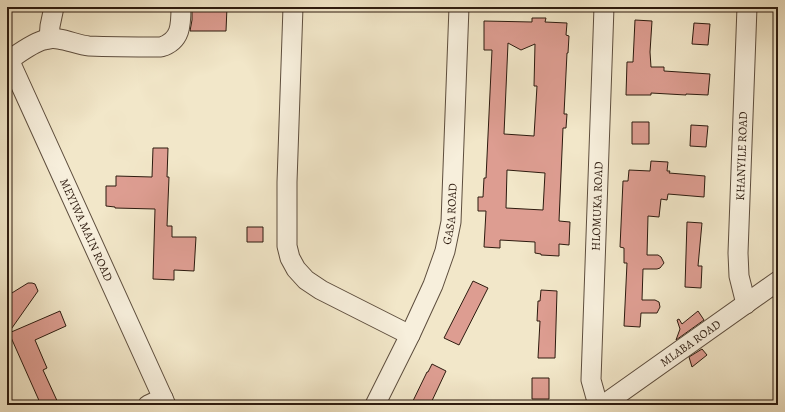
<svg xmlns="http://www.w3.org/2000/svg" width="785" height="412" font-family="Alegreya,serif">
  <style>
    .building { fill: #dd9d91; stroke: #2d1b0f; fill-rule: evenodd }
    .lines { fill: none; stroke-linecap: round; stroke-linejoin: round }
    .minor-casing { stroke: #5e4e3e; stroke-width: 21 }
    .minor { stroke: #f7efdc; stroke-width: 19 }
    .labels { text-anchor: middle; stroke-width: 3; stroke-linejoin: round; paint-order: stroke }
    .street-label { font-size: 12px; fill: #2d1b0f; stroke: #f7efdc }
  </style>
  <rect width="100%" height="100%" fill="#f2e7c9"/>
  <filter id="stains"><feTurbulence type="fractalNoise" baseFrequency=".005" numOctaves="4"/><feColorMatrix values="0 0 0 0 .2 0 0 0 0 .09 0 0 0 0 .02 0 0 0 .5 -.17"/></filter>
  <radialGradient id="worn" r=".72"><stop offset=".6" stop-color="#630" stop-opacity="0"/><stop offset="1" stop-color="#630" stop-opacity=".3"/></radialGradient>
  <!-- building -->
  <path class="building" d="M192,7H227L226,31H190L192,20Z
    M532,18H546L545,22L567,23L566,35L569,36L568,53H567L564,114H567L566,128H563L559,221L570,222L569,245L559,244V256L541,255V254L535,253V242L500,240V248L484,247L486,211H478V197H483L484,178H486L492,50H484V21L532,22ZM508,43L521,50L535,44L534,86H537L534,136L504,134ZM507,170L545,173L543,210L506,208Z
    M635,20L652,21L650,52L651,67H664V71L710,74L708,95L686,94V95L651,93V95H626L627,62H633Z
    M694,23L710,24L708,45L692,44Z
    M632,122H649V144H632Z
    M691,125L708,126L706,147L690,146Z
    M153,148H168L167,177H169L167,226H172V237H196L194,271L174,270V280L153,279L155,209L115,208V207L106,206V186H116V176L152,177Z
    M651,161L668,162L667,171H670L669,173L705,176L704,197L668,194L667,200L661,199L659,217L648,216L647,255H658L661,257L664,263L660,268L657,269H643L642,300H655L659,302L660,307L657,313H641L640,327L624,326L627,263H624V248L620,247L623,181H628L629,170L650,171Z
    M687,222L702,223L698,266H702L701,288L685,287Z
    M247,227H263V242H247Z
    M473,281L488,288L459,345L444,338Z
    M28,283H32L35,284L38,291L7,335V296Z
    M541,290L557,291L555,358H538L540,321H537L538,301H540Z
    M60,311L66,326L35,340L47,368L43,370L59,405H41L9,333Z
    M698,311L704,320L676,340L680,329L677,320L679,319L682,324Z
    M702,349L707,355L692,367L689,357Z
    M432,364L446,371L430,405H411L427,372H428Z
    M532,378H549V399H532Z"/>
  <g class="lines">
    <defs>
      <g id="minor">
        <path d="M293,7L287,182V246L290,258L296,269L306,280L321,290L410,335"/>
        <path d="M49,39L50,26L54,7"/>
        <path id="s1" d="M7,55L166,405"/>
        <path d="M9,60C18,54 34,42 44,40C59,35 75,45 89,46C113,47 137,47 161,47C181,41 181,25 181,7"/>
        <path id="s2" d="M746,304L739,276L738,253L747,7"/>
        <path d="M148,405L163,398"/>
        <path id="s3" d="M375,405L410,335L433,285L445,251L451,222L459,7"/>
        <path id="s4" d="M598,405L591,380L604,7"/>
        <path id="s5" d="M603,405L778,281"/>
      </g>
    </defs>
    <!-- minor casing -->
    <use href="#minor" class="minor-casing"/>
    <!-- minor -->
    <use href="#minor" class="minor"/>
  </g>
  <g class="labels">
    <!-- street labels -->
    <g class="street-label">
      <text dy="4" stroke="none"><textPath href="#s2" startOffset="149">KHANYILE ROAD</textPath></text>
      <text dy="4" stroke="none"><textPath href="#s4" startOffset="200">HLOMUKA ROAD</textPath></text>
      <text dy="4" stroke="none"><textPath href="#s3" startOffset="207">GASA ROAD</textPath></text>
      <text dy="4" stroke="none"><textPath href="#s1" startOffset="192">MEYIWA MAIN ROAD</textPath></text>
      <text dy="4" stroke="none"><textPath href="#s5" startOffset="107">MLABA ROAD</textPath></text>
    </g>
  </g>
  <!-- margin -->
  <rect width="785" height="412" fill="none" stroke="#f2e7c9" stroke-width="24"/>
  <rect x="8" y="8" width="769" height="396" fill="none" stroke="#2d1b0f" stroke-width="2"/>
  <rect x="12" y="12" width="761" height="388" fill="none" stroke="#2d1b0f"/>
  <rect width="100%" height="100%" filter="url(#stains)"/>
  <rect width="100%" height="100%" fill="url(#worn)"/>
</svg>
